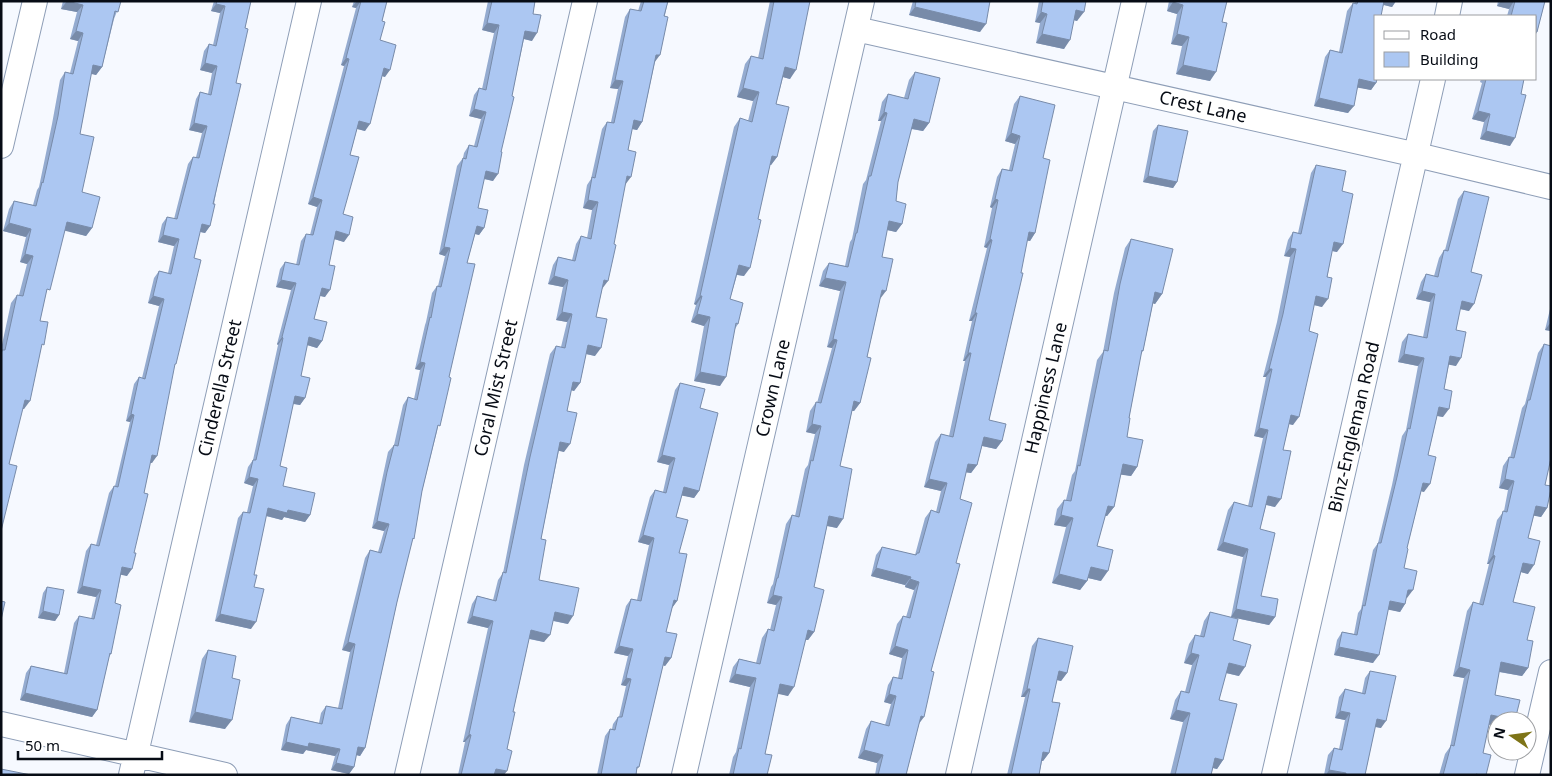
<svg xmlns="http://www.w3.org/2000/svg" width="1552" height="776" font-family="'Noto Sans',sans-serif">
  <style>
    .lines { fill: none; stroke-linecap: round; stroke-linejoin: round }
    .minor-casing { stroke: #8e9eb7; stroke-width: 26 }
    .minor { stroke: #fff; stroke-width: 24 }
    .wall { fill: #94abd0 }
    .shaded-wall { fill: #788ba9 }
    .building { fill: #acc7f2; stroke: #788ba9 }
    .labels { text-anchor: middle; stroke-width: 4; stroke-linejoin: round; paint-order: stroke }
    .street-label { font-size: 18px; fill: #070c15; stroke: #fff }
  </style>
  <rect width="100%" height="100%" fill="#f6f9ff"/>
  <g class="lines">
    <defs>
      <path id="minor" d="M1447,16L1450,1
        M856,29L1417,155L1551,187
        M1,146L35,1
        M1,724L225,775
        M131,775L309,1
        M407,775L585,1
        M684,775L862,1
        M958,775L1134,1
        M1274,775L1433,79
        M1527,775L1551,672"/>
    </defs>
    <!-- minor casing -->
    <use href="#minor" class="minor-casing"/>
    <!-- minor -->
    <use href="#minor" class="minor"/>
  </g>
  <!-- wall -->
  <path class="wall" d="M63,1H121L114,19L102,67L96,75L91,73L80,134L82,192L92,228L86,236L65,230L45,296L40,321L41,349L24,409H22L9,464L1,531V349L11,303L17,295H19L27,264L20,262L26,237L3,231L9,209L14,201L33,205L37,190L39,187L52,124L60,80L65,72L70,73L78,41L70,39L77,12L61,9Z
    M214,1H251L245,28L236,83L210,226L205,233L200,232L194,258L174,366L152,463H150L127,576L121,574L115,603L111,654L109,657L97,710L92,717L20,700L26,673L31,666L64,673L74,623L79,616L91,619L96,597L77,593L86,551L91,544L96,545L109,493L114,486H115L130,422L126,421L134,384L139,377L142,378L159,306L148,303L154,278L159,271L168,273L174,246L158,242L162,224L167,217L174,219L188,164L193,157H196L202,133L189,130L196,99L200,92L208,94L212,73L200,70L204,51L209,44L213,45L220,13L211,11Z
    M354,1H387L382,21L380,40L385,77L382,76L365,131L357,129L350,155L343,214L344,242L334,239L329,265L325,297L320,296L314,319L322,341L317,348L307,345L301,376L305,398L300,405L293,404L280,466L283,486L310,515L305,522L284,517L282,520L266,516L254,575L251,629L215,621L238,518L243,512H247L253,486L244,483L248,467L253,460L278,345L277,344L291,290L276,287L280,269L285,262L296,265L301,241L306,234L310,235L317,207L308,204L344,66L341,65L356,8L352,7Z
    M488,1H535L533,14L532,41L524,39L493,181L484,179L478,208L484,228L479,235L475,234L467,263L437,431L422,491L412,541L397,602L365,748L360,756L356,755L354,767L349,774L331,770L335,756L306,750L303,754L281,750L286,725L291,717L319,723L321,713L326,706L338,708L350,652L342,650L365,558L370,550L378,552L384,531L372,528L382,480L388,452L394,445L403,405L408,397L414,399L420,370L415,369L425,325L426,322L432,293L437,286H438L445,256L439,254L457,166L463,158L464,153L469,145L474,146L481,119L469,116L474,95L479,88L482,89L494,33L482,30Z
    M641,1H668L642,122L637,130L632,129L628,150L625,184L596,317L595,356L586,354L580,383L574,391L571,390L567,411L564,452L559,450L541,539L539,580L568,624L553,621L544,642L529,639L513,712L507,749L504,775H458L465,742H463L488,628L467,623L472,604L477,596L493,600L498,580L503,573L524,465L550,354L556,346L561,347L567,322L556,320L563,287L548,284L553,265L558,257L572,260L576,244L581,236L587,238L592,210L583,208L587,185L591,179L602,129L607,122H611L618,89L610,88L625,17L630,9L638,11Z
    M770,1H810L790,79L783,77L776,104L777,157L771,165H770L744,276L737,275L730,299L738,324L735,329L720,386L694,381L704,326L691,322L696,305L694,304L734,127L740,118L748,121L753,101L737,97L745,64L751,56L758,58Z
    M913,1H990L980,32L909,15Z
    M1039,1H1086L1077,21L1074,20L1064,49L1036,43L1040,23L1035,22Z
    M1169,1H1227L1222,22L1210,81L1176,74L1182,46L1171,44L1177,14L1167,11Z
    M1355,1H1396L1392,7L1384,5L1376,16V83L1371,90L1358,87L1348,113L1314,106L1325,57L1330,50L1339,52L1347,11L1353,3L1354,4Z
    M1498,1H1545L1537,32L1536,34V16H1507L1509,9L1497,6Z
    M915,72L929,123L923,131L911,129L898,182L896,201L902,224L896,232L887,230L882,257L880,299L867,357L860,403L854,411H852L840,466L837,528L827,526L814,587V632L808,640H805L788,696L778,693L765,754L767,775H729L733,757L736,752L750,687L729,682L733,667L739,659L756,663L762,638L768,629L770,630L776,605L767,603L771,587L773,584L786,524L792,515L795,516L805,469L808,465L815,434L806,432L810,411L816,402L817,403L832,348L827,347L840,291L819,286L823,271L829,263L845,266L850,242L852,239L863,184L866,180L881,121H878L882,102L888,94L904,98L909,80Z
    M1481,79H1524L1510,146L1480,139L1484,122L1472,119L1482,83L1480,82Z
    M1020,96L1043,158L1035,233L1030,241L1027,240L989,420L1002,441L996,449L982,446L977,465L971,473L966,472L960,499L956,563L919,724L906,775H875L877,763L858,758L866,729L871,721L885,725L891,704L884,702L888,685L893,677L898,678L902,658L889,654L897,624L903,616L906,617L914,590L905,587V585L871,576L876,555L882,547L915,555L925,518L931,510L936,512L941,491L924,487L935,442L941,434L949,436L965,361H963L972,321H969L987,248L984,247L992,208L990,207L997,177L1002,169L1009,170L1015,144L1005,141L1014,104Z
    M1158,125L1177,182L1173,188L1143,182L1153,131Z
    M1316,165L1342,191L1337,252L1332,251L1322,307L1314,305L1309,331L1293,425L1289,424L1283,450L1275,507L1266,505L1260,529L1261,596L1275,617L1269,625L1231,617L1243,557L1217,550L1228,510L1234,502L1248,506L1263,438L1254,436L1266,377H1263L1277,322L1290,257L1284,256L1288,240L1293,232L1298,233L1311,173Z
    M1464,191L1471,272L1469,311L1460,309L1456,330V366L1449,364L1444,389L1443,417L1437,416L1428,455L1424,492L1421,491L1407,548L1404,568L1407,598H1406L1405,604L1400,612L1388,609L1373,663L1334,655L1337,640L1342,632L1354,634L1358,613L1361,609L1373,550L1378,543L1392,485L1402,436L1406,430L1418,366L1398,362L1402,342L1408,334L1423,337L1430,302L1416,299L1421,282L1426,274L1434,276L1439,258L1444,250H1445L1458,199Z
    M1131,239L1162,294L1155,304L1153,303L1143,351L1141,354L1129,418L1127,437L1137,467L1131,476L1120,474L1114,507L1107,516H1105L1097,546L1101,581L1088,578L1087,581L1080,590L1052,583L1066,527L1054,525L1057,509L1064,500H1066L1072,475L1075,471L1097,360L1103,352L1114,293L1125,248Z
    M1551,305V331L1545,330Z
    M1544,344L1545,485L1547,508L1541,517L1534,515L1528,538V574L1521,572L1513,602L1527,640L1528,668L1522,676L1499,672L1495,695L1515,720V721H1497V726L1489,724L1483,753L1486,775H1439L1445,754L1450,747L1464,678L1453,676L1467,611L1473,602L1479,604L1489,564H1487L1497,520L1504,511L1508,490L1499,488L1503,466L1509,457L1510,458L1522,408L1525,404L1538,353Z
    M680,383L700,408L699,491L694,498L682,495L676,517L679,553L677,601L672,608L666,632L671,658L665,666L663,665L639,767L637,769L636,775H597L605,736L610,729H612L613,724L618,717H619L626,686L621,685L628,656L614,653L626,606L631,599L637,600L649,545L638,542L650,497L655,490L663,492L669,465L657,462L675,390Z
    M47,587L59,615L55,621L38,618L43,593Z
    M1210,612L1233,640L1239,676L1226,673L1219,700L1223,760L1217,769L1213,768L1211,775H1170L1183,722L1170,719L1175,700L1181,691L1185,692L1192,665L1184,663L1189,644L1195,635L1200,636L1204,621Z
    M1038,638L1067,673L1061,681L1057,680L1052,702L1049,753L1043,761H1042L1039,775H1007L1025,697H1021L1032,646Z
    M208,650L232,678L225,729L189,722L202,659Z
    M1370,671L1381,728L1375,727L1365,775H1324L1328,755L1334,748L1339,749L1345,720L1335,718L1339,697L1345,689L1362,693L1365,678Z"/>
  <!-- shaded-wall -->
  <path class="shaded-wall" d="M67,1L83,5L77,12L61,9Z
    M357,1H361L356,8L352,7Z
    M1382,1H1396L1392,7L1380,4Z
    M1501,1H1514L1509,9L1497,6Z
    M1173,2L1183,5L1177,14L1167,11Z
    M216,4L225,6L220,13L211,11Z
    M915,7L986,24L980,32L909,15Z
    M1076,10L1084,12L1077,21L1070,19Z
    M1041,12L1047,14L1040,23L1035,22Z
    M487,23L499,25L494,33L482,30Z
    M76,31L83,33L78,41L70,39Z
    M525,31L537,33L532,41L520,38Z
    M1042,34L1070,40L1064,49L1036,43Z
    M1177,34L1189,37L1182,46L1171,44Z
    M656,55H660L654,63Z
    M346,58L349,59L344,66L341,65Z
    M205,63L217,66L212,73L200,70Z
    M93,65L102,67L96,75L87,73Z
    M1183,65L1216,72L1210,81L1176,74Z
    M785,67L796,70L790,79L779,76Z
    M384,68L390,70L385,77L379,75Z
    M1359,79L1376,83L1371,90L1354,87Z
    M615,80L623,81L618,89L610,88Z
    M743,88L759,92L753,101L737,97Z
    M1319,98L1354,106L1348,113L1314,106Z
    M474,109L486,112L481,119L469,116Z
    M1478,111L1490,114L1484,122L1472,119Z
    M884,112L887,113L881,121H878Z
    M914,119L929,123L923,131L908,128Z
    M634,120L642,122L637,130L628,128Z
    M359,121L370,124L365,131L354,128Z
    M194,123L207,126L202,133L189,130Z
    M1486,131L1515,138L1510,146L1480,139Z
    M1011,133L1020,136L1015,144L1005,141Z
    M772,156L777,157L771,165L766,164Z
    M486,171L498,174L493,181L481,178Z
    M627,176L631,177L625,185Z
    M1148,176L1177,182L1173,188L1143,182Z
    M313,197L322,200L317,207L308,204Z
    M995,199L998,200L992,208L990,207Z
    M588,200L598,202L592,210L583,208Z
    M889,221L902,224L896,232L883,229Z
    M67,222L92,228L86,236L62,230Z
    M9,223L31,229L26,237L3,231Z
    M202,224L210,226L205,233L197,231Z
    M477,226L484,228L479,235L472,233Z
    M336,231L349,235L344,242L331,238Z
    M1029,232L1035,233L1030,241L1023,240Z
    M163,235L179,239L174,246L158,242Z
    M990,239L992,240L987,248L984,247Z
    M1334,242L1343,244L1337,252L1328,250Z
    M444,247L450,248L445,256L439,254Z
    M1290,248L1296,249L1290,257L1284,256Z
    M25,254L33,256L27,264L20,262Z
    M739,265L750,268L744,276L733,274Z
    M554,276L568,280L563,287L548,284Z
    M825,278L846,282L840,291L819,286Z
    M281,280L296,283L291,290L276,287Z
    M604,280L608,281L602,289Z
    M322,288L330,290L325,297L317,295Z
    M882,290L886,291L880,299Z
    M1422,291L1435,294L1430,302L1416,299Z
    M1155,292L1162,294L1155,304L1149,302Z
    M153,296L164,299L159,306L148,303Z
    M700,296H702L696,305L694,304Z
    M1316,296L1328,299L1322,307L1310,304Z
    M1462,301L1474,304L1469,311L1456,308Z
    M562,312L572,314L567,322L556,320Z
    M975,313H977L972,321H969Z
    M697,314L710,317L704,326L691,322Z
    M1551,322V331L1545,330Z
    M282,337L283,338L278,345L277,344Z
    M309,337L322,341L317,348L304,344Z
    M833,339L837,340L832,348L827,347Z
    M588,345L601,348L595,356L582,353Z
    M968,353H971L965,361H963Z
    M1404,354L1424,358L1418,366L1398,362Z
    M1450,356L1461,358L1456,366L1445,364Z
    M420,362L425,363L420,370L415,369Z
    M1269,369H1272L1266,377H1263Z
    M700,372L726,377L720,386L694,381Z
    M573,382L580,383L574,391L568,389Z
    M295,396L305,398L300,405L290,403Z
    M25,400L30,401L24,409L19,408Z
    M854,401L860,403L854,411L848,410Z
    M1439,407L1449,409L1443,417L1433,415Z
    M131,414L134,415L130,422L126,421Z
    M1291,415L1299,417L1293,425L1285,423Z
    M812,424L821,426L815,434L806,432Z
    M1259,428L1268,430L1263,438L1254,436Z
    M984,437L1002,441L996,449L978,445Z
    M560,442L570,444L564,452L555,450Z
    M152,455L157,456L152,463L147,462Z
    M662,455L675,458L669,465L657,462Z
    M968,464L977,465L971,473L963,472Z
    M1123,464L1137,467L1131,476L1116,474Z
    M249,477L258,479L253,486L244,483Z
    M929,479L947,483L941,491L924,487Z
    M1505,479L1514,481L1508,490L1499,488Z
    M1423,483L1430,484L1424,492L1417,490Z
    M684,487L699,491L694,498L679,495Z
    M1268,496L1281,499L1275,507L1263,504Z
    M1108,506L1114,507L1107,516L1101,515Z
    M1536,506L1547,508L1541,517L1530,515Z
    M268,508L288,510L310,515L305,522L284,517L282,520L263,515Z
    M1061,515L1073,518L1066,527L1054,525Z
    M829,516L843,519L837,528L823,525Z
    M377,521L389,524L384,531L372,528Z
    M643,535L654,538L649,545L638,542Z
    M1223,542L1248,549L1243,557L1217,550Z
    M1493,555L1495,556L1489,564H1487Z
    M1523,563L1534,565L1528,574L1517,571Z
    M122,567L132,569L127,576L117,574Z
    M1091,567L1108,571L1101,581L1084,577Z
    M876,568L911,577L905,585L871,576Z
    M1059,574L1087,581L1080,590L1052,583Z
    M910,579L919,582L914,590L905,587Z
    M82,586L101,590L96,597L77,593Z
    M1408,590H1413L1407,598L1403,597Z
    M773,595L782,597L776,605L767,603Z
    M674,600L677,601L672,608Z
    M1390,601L1405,604L1400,612L1385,609Z
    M1236,609L1275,617L1269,625L1231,617Z
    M43,611L59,615L55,621L38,618Z
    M555,612L573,616L568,624L550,620Z
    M220,614L256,622L251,629L215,621Z
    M472,616L493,621L488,628L467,623Z
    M531,630L550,635L544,642L526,638Z
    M808,630L814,632L808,640L802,639Z
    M348,642L355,644L350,652L342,650Z
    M619,646L633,649L628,656L614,653Z
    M895,646L908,650L902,658L889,654Z
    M1339,647L1379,655L1373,663L1334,655Z
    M1191,653L1199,655L1192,665L1184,663Z
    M665,657L671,658L665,666L660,664Z
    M1501,662L1528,668L1522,676L1495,671Z
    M1229,663L1245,667L1239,676L1222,672Z
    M1459,667L1470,670L1464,678L1453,676Z
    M1059,671L1067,673L1061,681L1053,679Z
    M735,674L756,678L750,687L729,682Z
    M626,678L631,679L626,686L621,685Z
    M780,684L794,687L788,696L774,693Z
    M1027,689H1030L1025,697H1021Z
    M25,693L97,710L92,717L20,700Z
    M889,694L896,696L891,704L884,702Z
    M1176,710L1190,713L1183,722L1170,719Z
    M1340,711L1350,713L1345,720L1335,718Z
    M195,712L232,720L225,729L189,722Z
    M1491,715L1515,720V721H1497V726L1485,724Z
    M921,716L924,717L918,725Z
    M1377,719L1386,721L1381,728L1372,726Z
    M469,734L471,735L465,742H463Z
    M286,742L309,743L340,749L335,756L306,750L303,754L281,750Z
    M358,747L365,748L360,756L353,754Z
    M864,750L883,755L877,763L858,758Z
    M1043,752L1049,753L1043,761L1038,760Z
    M1215,758L1223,760L1217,769L1209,767Z
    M336,763L354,767L349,774L331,770Z
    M496,769L507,771L504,775H491Z
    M1329,770L1346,773L1345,775H1326Z"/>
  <!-- building -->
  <path class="building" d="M67,1H121L118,12L115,11L102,67L93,65L80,134L94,137L82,192L100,197L92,228L67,222L50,290L47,289L40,321L48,322L44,345L42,344L30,401L25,400L9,464L17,466L1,531V355L2,350H5L17,295L23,296L33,256L25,254L31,229L9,223L14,201L36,206L42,182L43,183L58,116L65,72L73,74L83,33L76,31L83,5Z
    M217,1H251L245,28L248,29L236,83L241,84L213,204H215L210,226L202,224L194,258L201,260L176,364H175L157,456L152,455L144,493L148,494L134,553H136L132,569L122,567L115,603L121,605L111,654L110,653L97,710L25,693L31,666L67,674L79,616L94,619L101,590L82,586L91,544L99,546L114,486L118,487L134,415L131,414L139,377L145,379L164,299L153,296L159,271L171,274L179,239L163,235L167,217L177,219L193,157L199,158L207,126L194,123L200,92L211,95L217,66L205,63L209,44L216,46L225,6L216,4Z
    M361,1H387L382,21L385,22L380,40L396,45L390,70L384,68L370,124L359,121L350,155L359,157L343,214L353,217L349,235L336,231L329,265L335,266L330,290L322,288L314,319L327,322L322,341L309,337L301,376L310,378L305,398L295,396L280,466L287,468L283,486L315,493L310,515L288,510L287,513L268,508L254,575H257L254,587L264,589L256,622L220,614L243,512L250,513L258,479L249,477L253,460H256L283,338L282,337L296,283L281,280L285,262L299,265L306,234L313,235L322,200L313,197L349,59L346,58Z
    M492,1H535L533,14L541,15L537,33L525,31L512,96L514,97L501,152H502L498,174L486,171L478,208L488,210L484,228L477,226L467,263L475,264L449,377L451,378L440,426L438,425L422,491L414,539L413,538L397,602L365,748L358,747L354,767L336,763L340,749L309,743L308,747L286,742L291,717L322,724L326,706L342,709L355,644L348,642L370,550L381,553L389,524L377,521L387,472L394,445L398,446L408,397L417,400L425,363L420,362L430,317L431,318L437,286L441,287L450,248L444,247L463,158L466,159L469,145L477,147L486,112L474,109L479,88L486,90L499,25L487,23Z
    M644,1H668L664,16L668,17L660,55H656L642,122L634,120L628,150L636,152L631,177L627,176L614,244L616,245L608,281L604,280L596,317L607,319L601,348L588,345L580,383L573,382L567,411L577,413L570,444L560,442L541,539L546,540L539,580L579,588L573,616L555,612L550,635L531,630L513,712H515L507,749L512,751L507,771L496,769L494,775H461L471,735L469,734L493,621L472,616L477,596L496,601L503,572L506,573L530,457L556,346L565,348L572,314L562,312L568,280L554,276L558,257L575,261L581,236L591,239L598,202L588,200L592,177L595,178L607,122L614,123L623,81L615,80L630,9L641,11Z
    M774,1H810L796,70L785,67L776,104L789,107L777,157L772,156L758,219L761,220L750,268L739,265L730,299L743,303L738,324L736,323L726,377L700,372L710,317L697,314L702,296H700L740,118L752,122L759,92L743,88L751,56L763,59Z
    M916,1H990L986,24L915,7Z
    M1043,1H1086L1084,12L1076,10L1070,40L1042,34L1047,14L1041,12Z
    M1173,1H1227L1222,22L1227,23L1216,72L1183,65L1189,37L1177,34L1183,5L1173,2Z
    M1358,1H1384L1381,16H1376V79H1377L1376,83L1359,79L1354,106L1319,98L1330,50L1342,53L1353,3L1357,4Z
    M1515,1H1545L1537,32H1536V16H1511Z
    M915,72L940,78L929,123L914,119L898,182L896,201L906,204L902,224L889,221L882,257L893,259L886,291L882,290L867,357L871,358L860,403L854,401L840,466L852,469L843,519L829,516L814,587L824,590L814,632L808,630L794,687L780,684L765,754L772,755L767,775H733L739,748L741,749L756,678L735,674L739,659L760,664L768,629L774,631L782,597L773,595L777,578H778L792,515L799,517L811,460L813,461L821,426L812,424L816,402L821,403L837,340L833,339L846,282L825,278L829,263L848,267L856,233H857L869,176H871L887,113L884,112L888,94L908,99Z
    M1486,79H1524L1521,94L1526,95L1515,138L1486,131L1490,114L1478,111Z
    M1020,96L1055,105L1043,158L1050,160L1035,233L1029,232L1021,273H1023L989,420L1006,424L1002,441L984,437L977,465L968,464L960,499L972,503L956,563L960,564L931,671L934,672L924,717L921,716L906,775H878L883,755L864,750L871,721L889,726L896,696L889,694L893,677L902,679L908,650L895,646L903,616L910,618L919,582L910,579L911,577L876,568L882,547L916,555L917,553H919L931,510L939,513L947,483L929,479L941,434L953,437L971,353H968L977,313H975L992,240L990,239L998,200L995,199L1002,169L1012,171L1020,136L1011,133Z
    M1158,125L1188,131L1177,182L1148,176Z
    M1316,165L1346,171L1342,191L1353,194L1343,244L1334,242L1327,277L1332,278L1328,299L1316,296L1309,331L1318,334L1299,417L1291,415L1283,450L1291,451L1281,499L1268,496L1260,529L1275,533L1261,596L1278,599L1275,617L1236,609L1248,549L1223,542L1234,502L1252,507L1268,430L1259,428L1272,369H1269L1283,314L1296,249L1290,248L1293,232L1301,234Z
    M1464,191L1489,197L1471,272L1482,275L1474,304L1462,301L1456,330L1466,332L1461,358L1450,356L1444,389L1452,391L1449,409L1439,407L1428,455L1436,457L1430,484L1423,483L1407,548L1408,549L1404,568L1417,571L1413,590H1408L1405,604L1390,601L1379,655L1339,647L1342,632L1357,635L1363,605L1365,606L1378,543H1381L1397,477L1408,428L1410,429L1424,358L1404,354L1408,334L1427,338L1435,294L1422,291L1426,274L1438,277L1444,250L1448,251Z
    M1131,239L1173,249L1162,294L1155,292L1143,351L1142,350L1129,418H1130L1127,437L1143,440L1137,467L1123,464L1114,507L1108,506L1097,546L1113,550L1108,571L1091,567L1087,581L1059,574L1073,518L1061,515L1064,500L1071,501L1078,465L1080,466L1104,350L1108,351L1120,284Z
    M1544,344L1551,346V458L1545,485L1551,486V489L1547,508L1536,506L1528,538L1540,541L1534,565L1523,563L1513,602L1535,607L1527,640L1533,641L1528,668L1501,662L1495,695L1520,700L1515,720L1491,715L1483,753L1491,755L1486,775H1480L1476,774L1475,775H1443L1451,745L1454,746L1470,670L1459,667L1473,602L1483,605L1495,556L1493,555L1503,511L1507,512L1514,481L1505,479L1509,457L1514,458L1528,400H1530Z
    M680,383L705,389L700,408L718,413L699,491L684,487L676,517L688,520L679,553L687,554L677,601L674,600L666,632L677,634L671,658L665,657L639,767H637L636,775H601L610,729L615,730L618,717H622L631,679L626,678L633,649L619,646L631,599L641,601L654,538L643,535L655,490L666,493L675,458L662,455Z
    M47,587L64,590L59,615L43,611Z
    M1,601L5,602L1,620Z
    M1210,612L1238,619L1233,640L1251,645L1245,667L1229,663L1219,700L1237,704L1223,760L1215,758L1211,775H1175L1190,713L1176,710L1181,691L1189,693L1199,655L1191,653L1195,635L1204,637Z
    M1038,638L1073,646L1067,673L1059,671L1052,702L1060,703L1049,753L1043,752L1039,775H1011L1030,689H1027Z
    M208,650L236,656L232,678L240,680L232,720L195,712Z
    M1370,671L1396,676L1386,721L1377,719L1365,775H1346V773L1329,770L1334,748L1342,750L1350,713L1340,711L1345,689L1365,694Z
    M1,769L31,775H1Z"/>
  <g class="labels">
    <!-- street labels -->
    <g class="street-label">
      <text transform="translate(1203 107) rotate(13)" y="6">Crest Lane</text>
      <text transform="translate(220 388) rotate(-77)" y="6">Cinderella Street</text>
      <text transform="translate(496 388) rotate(-77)" y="6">Coral Mist Street</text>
      <text transform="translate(773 388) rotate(-77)" y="6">Crown Lane</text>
      <text transform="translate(1046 388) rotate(-77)" y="6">Happiness Lane</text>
      <text transform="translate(1354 427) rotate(-77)" y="6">Binz-Engleman Road</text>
    </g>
  </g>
  <!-- border -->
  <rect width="1552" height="776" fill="none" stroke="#070c15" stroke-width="5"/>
  <!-- legend -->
  <rect x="1374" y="15" width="162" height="65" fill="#ffffff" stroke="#9c9ea1"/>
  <rect x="1384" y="31" width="25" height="8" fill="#ffffff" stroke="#9c9ea1"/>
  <text x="1420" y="40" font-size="15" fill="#070c15">Road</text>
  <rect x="1384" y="52" width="25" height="15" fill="#acc7f2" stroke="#9c9ea1"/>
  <text x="1420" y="65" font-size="15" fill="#070c15">Building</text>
  <!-- north arrow -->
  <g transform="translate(1512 736) rotate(283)"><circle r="24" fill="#ffffff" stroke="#9c9ea1"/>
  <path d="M0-4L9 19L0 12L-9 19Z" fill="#7e7417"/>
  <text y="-8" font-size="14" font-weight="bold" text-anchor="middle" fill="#070c15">N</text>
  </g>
  <!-- scale -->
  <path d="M18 751v8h144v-8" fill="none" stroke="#070c15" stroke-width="2.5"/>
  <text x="25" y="751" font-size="15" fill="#070c15" stroke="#ffffff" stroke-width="4" paint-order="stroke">50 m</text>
</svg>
